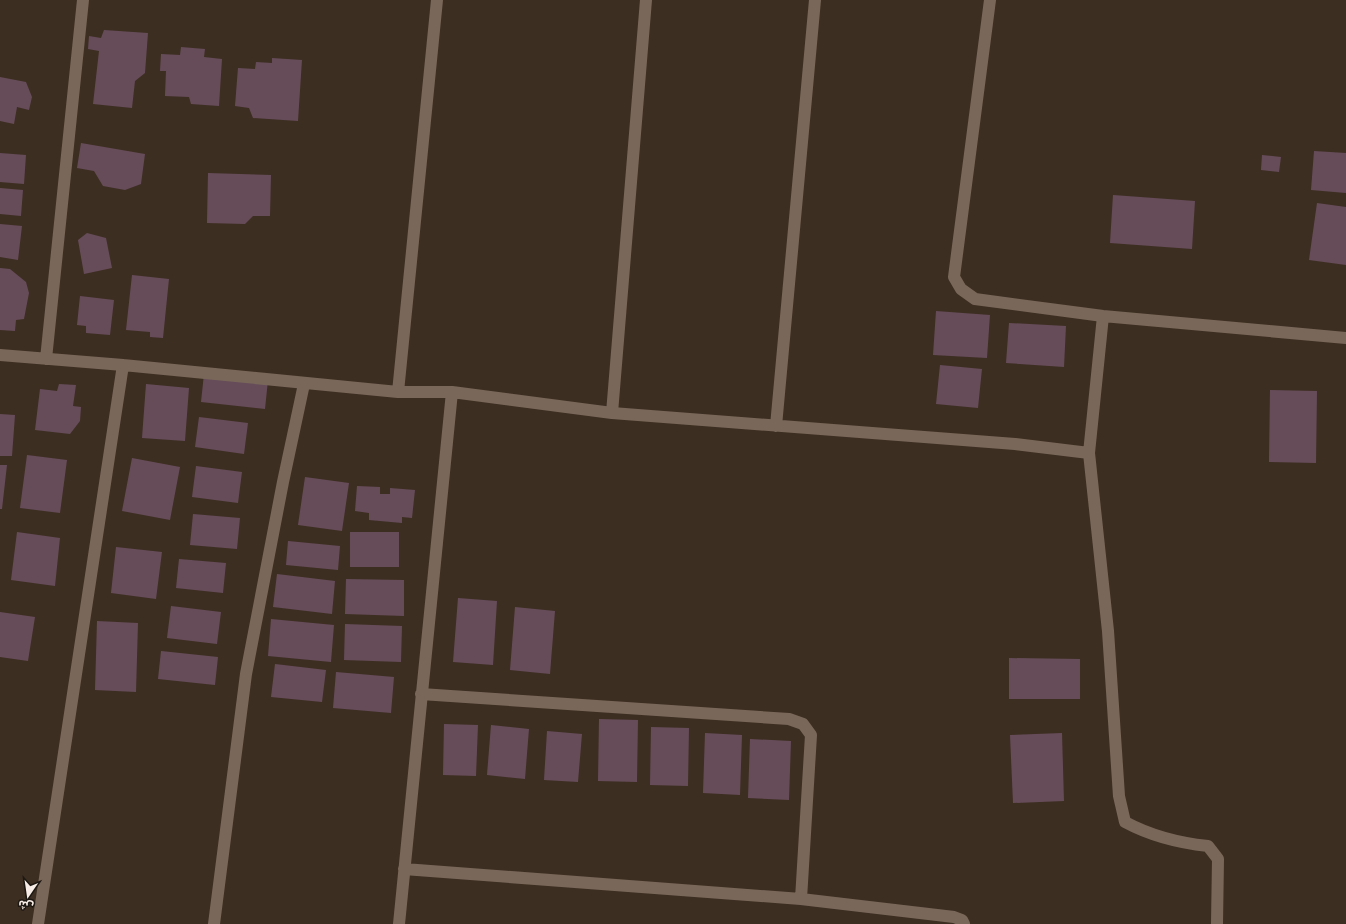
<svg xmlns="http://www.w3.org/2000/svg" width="1346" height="924" font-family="'Alegreya Sans','Noto Sans Arabic',sans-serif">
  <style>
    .building { fill: #664c59 }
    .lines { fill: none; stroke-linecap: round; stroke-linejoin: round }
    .street { stroke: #79685a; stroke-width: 12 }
  </style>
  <rect width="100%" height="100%" fill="#3d2e22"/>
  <!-- building -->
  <path class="building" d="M104,30L148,33L145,73L135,81L132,108L93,104L99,51L88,49L89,36L101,38Z
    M181,47L205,49L204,57L222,59L219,106L191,104L189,97L165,96L166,71H160L161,54L180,55Z
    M272,58L302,60L298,121L253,118L249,108L235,106L238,68L255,69L256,62L272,63Z
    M0,77L26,82L32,97L29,110L17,107L14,124L0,121Z
    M81,143L145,154L141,184L125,190L103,186L94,171L77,168Z
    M1314,151L1346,153V193L1311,190Z
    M0,153L26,155L24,184L0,182Z
    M1262,155L1281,157L1279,172L1261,170Z
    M208,173L271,175L270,216H253L245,224L207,223Z
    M0,188L23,190L21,216L0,214Z
    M1113,195L1195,201L1192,249L1110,243Z
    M1317,203L1346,207V265L1309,260Z
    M0,224L22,226L18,260L0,257Z
    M87,233L106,238L112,268L84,274L78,240Z
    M0,268L10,269L26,282L29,293L24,319L16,320L15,331L0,330Z
    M132,275L169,279L163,338L150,337V332L126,330Z
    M80,296L114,300L110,335L86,333V326L77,325Z
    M936,311L990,315L987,358L933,355Z
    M1009,323L1066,326L1064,367L1006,363Z
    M940,365L982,369L978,408L936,404Z
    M204,374L268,380L265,409L201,402Z
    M59,384L76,385L73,406L81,407L80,421L70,434L35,430L40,389L57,391Z
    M146,384L189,388L185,441L142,438Z
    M1270,390L1317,391L1316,463L1269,462Z
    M0,414L15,415L12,456H0Z
    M199,417L248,423L244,454L195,447Z
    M27,455L67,460L60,513L20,508Z
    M132,458L180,467L170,520L122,511Z
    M0,465H7L2,509H0Z
    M196,466L242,472L238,503L192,497Z
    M305,477L349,483L342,531L298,525Z
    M357,486L380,487V494H390V488L415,490L412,518L402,517V523L369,520V513L355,511Z
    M193,514L240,518L237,549L190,545Z
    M17,532L60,538L55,586L11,580Z
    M350,532H399V567H350Z
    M288,541L340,546L338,570L286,565Z
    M116,547L162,552L156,599L111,593Z
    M179,559L226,563L223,593L176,588Z
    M277,574L335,581L332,614L273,607Z
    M346,579L404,580V616L345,614Z
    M458,598L497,601L493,665L453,662Z
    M171,606L221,612L217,644L167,638Z
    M515,607L555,611L550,674L510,670Z
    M0,612L35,617L28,661L0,657Z
    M271,619L334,625L331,662L268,656Z
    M97,621L138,623L136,692L95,690Z
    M345,624L402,626L401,662L344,660Z
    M161,651L218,657L215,685L158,679Z
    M1009,658L1080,659V699H1009Z
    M275,664L326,670L322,702L271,697Z
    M336,672L394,677L391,713L333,708Z
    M599,719L638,720L637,782L598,781Z
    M444,724L478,725L476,776L443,775Z
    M491,725L529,729L525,779L487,775Z
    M651,727L689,728L688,786L650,785Z
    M547,731L582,734L578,782L544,780Z
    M705,733L742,735L740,795L703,793Z
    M1062,733L1064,801L1013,803L1010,735Z
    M750,739L791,741L789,800L748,798Z"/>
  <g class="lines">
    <!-- street -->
    <path class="street" d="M990,0L954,277L961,289L975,299L1103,316L1346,338
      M1103,316L1089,453L1108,631L1119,796L1125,822C1151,836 1179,843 1208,846L1218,859L1217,924
      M0,355L123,365L398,392H452L612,413L1015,444L1089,453
      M46,359L83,0
      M398,392L437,0
      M612,413L646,0
      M776,426L815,0
      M421,694L789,719L803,724L811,735L801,899
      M404,869L801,899L954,917L962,920L964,924
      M38,924L123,365
      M214,924L246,674L283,482L304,384
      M399,924L452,392"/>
  </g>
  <!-- north arrow -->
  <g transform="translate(28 896) rotate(193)" stroke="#1e1812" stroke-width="3" paint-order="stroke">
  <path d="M0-3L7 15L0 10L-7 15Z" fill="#f8eee7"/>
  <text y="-6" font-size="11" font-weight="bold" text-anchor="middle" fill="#f8eee7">ش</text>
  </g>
</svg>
